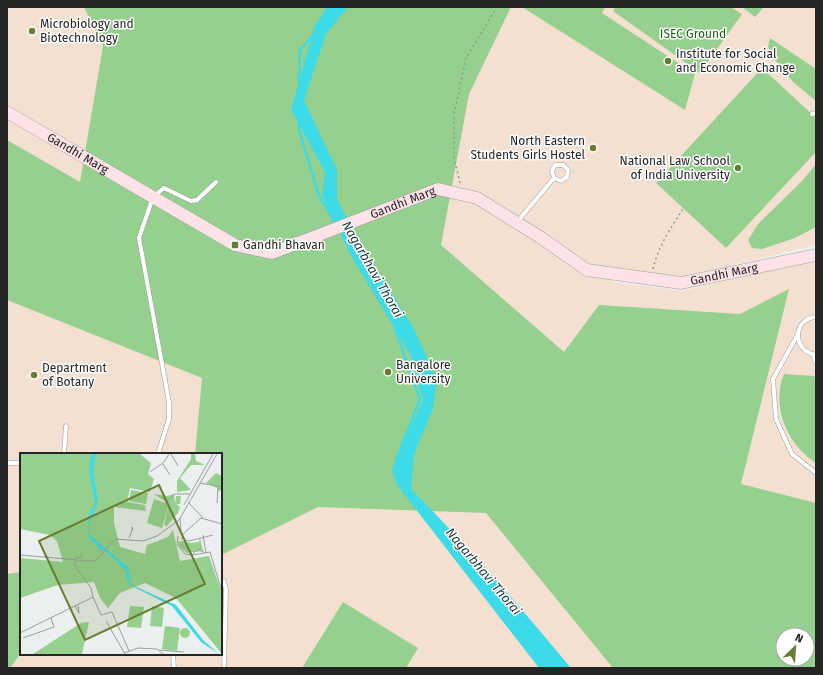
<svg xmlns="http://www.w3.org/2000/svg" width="823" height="675" font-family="'Fira Sans',sans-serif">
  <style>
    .education { fill: #f4e0d1; fill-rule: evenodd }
    .green { fill: #95d08e; fill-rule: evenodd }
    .water { fill: #3ddbe7 }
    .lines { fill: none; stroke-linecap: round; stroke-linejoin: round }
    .stream { stroke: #3ddbe7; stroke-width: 2.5 }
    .service-casing { stroke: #9c9e9f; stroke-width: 5 }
    .secondary-casing { stroke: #9c9e9f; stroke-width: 13 }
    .path { stroke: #949697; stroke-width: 1.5; stroke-dasharray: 2 3; stroke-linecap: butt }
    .service { stroke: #fff; stroke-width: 4 }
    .secondary { stroke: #fde2e7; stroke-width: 12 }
    .poi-dot { fill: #677d2f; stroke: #fff; stroke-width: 1.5 }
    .labels { text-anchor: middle; stroke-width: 3; stroke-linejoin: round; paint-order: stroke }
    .poi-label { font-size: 12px; fill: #252526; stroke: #fff; text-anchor: start }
    .park-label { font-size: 12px; fill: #1c5f15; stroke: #fff }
    .street-label { font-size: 12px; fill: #252526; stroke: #fff }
    .water-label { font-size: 13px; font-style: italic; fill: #1f383a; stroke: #fff }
    .inset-river { fill: none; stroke: #3ddbe7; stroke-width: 2 }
    .inset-road { fill: none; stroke: #9c9e9f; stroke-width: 1 }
    .view { fill: #677d2f; fill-opacity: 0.15; stroke: #677d2f; stroke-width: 2 }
    .inset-edge { fill: none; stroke: #252526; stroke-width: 2 }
  </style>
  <rect width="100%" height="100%" fill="#eceff0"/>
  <!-- education -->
  <path class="education" d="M7,7H816V245L683,277L614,268L612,282L682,291L816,260V668H7ZM21,454H221V654H21ZM783,635H807V659H783Z"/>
  <!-- green -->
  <path class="green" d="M84,7H511L469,94L441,245L564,352L599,305L740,314L789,289L741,484L816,503V668H613L486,513L318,507L221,555V454H195L202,378L7,300V140L80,182L103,46ZM783,635H807V659H783Z
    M522,7H605L602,13L695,74L685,110Z
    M616,7H731L742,14L700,73L613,11Z
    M742,7H764L755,17Z
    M770,38L816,69V101L793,82L775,60L768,47Z
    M762,68L816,118V152L726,248L656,183Z
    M816,164V227L795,238L762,249L752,248L748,240L758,224L802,181Z
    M784,374L814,376L816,379V463C787,444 771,407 784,374Z
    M21,572V653L10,668H7V574Z
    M343,602L418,648L406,668H302Z"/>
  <!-- water -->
  <path class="water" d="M327,7H348L326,34L304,100L337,170V199L358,241L413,327L437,380L433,409L414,454L411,489C468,546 520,607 571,668H539L397,485L392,469L423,400L410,354L350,254L322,195L325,172L291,110L315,25Z"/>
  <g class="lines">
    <!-- stream -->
    <path class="stream" d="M299,82L300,50L314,34
      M299,123V130L319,196L336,224
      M395,329L420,399L396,460L397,463"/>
    <defs>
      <path id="service" d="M812,114L816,113
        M555,165H563L568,170L567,177L561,181L554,178L552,171Z
        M517,222L554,178
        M816,317C792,319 792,351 816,355
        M798,334L773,379L776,419L792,454L816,473
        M813,354L816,363
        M64,454L66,426
        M158,454L169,419V402L139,238L153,197L164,188L191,201L197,200L216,182
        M7,463H21
        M221,581L224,582L226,589L224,668
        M173,654L174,668"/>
      <g id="secondary">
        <path id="s1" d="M7,112L235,245L272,253L438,189L477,198L540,237L587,270L681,283L816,255"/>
      </g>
    </defs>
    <!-- service casing -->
    <use href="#service" class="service-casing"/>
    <!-- secondary casing -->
    <use href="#secondary" class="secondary-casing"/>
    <!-- path -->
    <path class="path" d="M460,183L454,157V114L466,58L497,7
      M653,269C658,247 671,227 683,209"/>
    <!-- service -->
    <use href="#service" class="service"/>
    <!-- secondary -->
    <use href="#secondary" class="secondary"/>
  </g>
  <!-- markers -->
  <g class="poi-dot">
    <circle cx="32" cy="31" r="4"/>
    <circle cx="668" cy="61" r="4"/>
    <circle cx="593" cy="148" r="4"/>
    <circle cx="738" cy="168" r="4"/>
    <rect x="231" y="241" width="8" height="8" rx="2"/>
    <circle cx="388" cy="372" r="4"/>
    <circle cx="34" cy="375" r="4"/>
  </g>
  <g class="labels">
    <!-- poi labels -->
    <g class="poi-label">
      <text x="40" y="28">Microbiology and<tspan x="40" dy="14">Biotechnology</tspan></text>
      <text x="676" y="58">Institute for Social<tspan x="676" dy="14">and Economic Change</tspan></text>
      <text x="585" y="145" text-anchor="end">North Eastern<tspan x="585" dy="14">Students Girls Hostel</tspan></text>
      <text x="730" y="165" text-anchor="end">National Law School<tspan x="730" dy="14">of India University</tspan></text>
      <text x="243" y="249">Gandhi Bhavan</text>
      <text x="396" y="369">Bangalore<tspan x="396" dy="14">University</tspan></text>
      <text x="42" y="372">Department<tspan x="42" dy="14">of Botany</tspan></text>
    </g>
    <!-- park labels -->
    <g class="park-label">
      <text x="693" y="38">ISEC Ground</text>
    </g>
    <!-- street labels -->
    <g class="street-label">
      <text dy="4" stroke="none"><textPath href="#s1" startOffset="82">Gandhi Marg</textPath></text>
      <text dy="4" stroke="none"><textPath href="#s1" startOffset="442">Gandhi Marg</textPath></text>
      <text dy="4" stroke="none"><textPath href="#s1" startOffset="790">Gandhi Marg</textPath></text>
    </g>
    <!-- water labels -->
    <g class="water-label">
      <text transform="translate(373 269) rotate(60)" y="5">Nagarbhavi Thorai</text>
      <text transform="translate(484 571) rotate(50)" y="5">Nagarbhavi Thorai</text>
    </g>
  </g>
  <!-- overview -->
  <g transform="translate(20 453)">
    <rect width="202" height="202" fill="#eceff0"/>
    <path d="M0,1H120L131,10L128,21L134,26L130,39L110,35L107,49L125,52L126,58L94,54V70L100,94L125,101L127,92L148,84L153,77L160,108L189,103L202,141V201L156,145L125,130L100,140L88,155L80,145L74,129L38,132L0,145V105L43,109L37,88L30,82L0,76ZM171,1H175L176,8L185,12H171L160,25L171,37L157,39V28L171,6ZM196,20L202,23V36L198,39L197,35L186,30ZM111,37L128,40L126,51L109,48ZM134,41L147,43L154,41L155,51L156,43H161L160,51H156L160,54L158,60L147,73L144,72L149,51L142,75L127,70L134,46L149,51ZM180,85L183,98L167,100L159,93L158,89L163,88L171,90L179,89ZM110,153L124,154L121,175L107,174ZM132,153L144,155L142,174L130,173ZM69,169L62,201H13L61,170ZM145,173L160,175L157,198L142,196ZM160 180a5 5 0 1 1 10 0a5 5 0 1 1-10 0Z" fill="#95d08e"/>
    <path d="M71,1H76L73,18L78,48L69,71L70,82L108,114L112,132L156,152L183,187L199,201L181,189L152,153L110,132L108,118L69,84L68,63L75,50L69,17Z" fill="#3ddbe7"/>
    <path class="inset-river" d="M70,85L82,97M99,110L107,118L108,129"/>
    <path class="inset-road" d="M151,1L158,13M143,11L150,22M130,19L144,9L149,1M180,30L202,34M145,50L155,41H171M169,50L183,65M197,50L198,35M164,52L193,1M160,65L161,78M163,81L181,65L202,71M183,82L186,100M158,83L157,91L165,101L173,102L190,99L202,139M109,85L113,75L112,74V77M161,85L169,88L193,82M0,102L70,108L76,107L95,86L123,88L137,83L159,67L197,1M172,102L178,96L185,100M73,144L81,162L92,159L109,198M55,153L59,160L58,152M86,168L105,201M0,180L73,144L71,135L55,113V104L60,105L63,100M3,185L34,174L31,165M139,197L164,199M104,200L118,195L137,196L143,201"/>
    <path class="view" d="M139,32L185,131L65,187L19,88Z"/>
    <rect width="202" height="202" class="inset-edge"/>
  </g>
  <!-- border -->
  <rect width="823" height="675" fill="none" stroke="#252526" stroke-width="16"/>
  <!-- north arrow -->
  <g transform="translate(795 647) rotate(25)"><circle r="19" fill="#ffffff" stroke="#a8a8a8"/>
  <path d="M0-3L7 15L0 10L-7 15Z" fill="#677d2f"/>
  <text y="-6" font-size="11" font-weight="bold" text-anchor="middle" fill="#252526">N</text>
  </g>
</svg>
